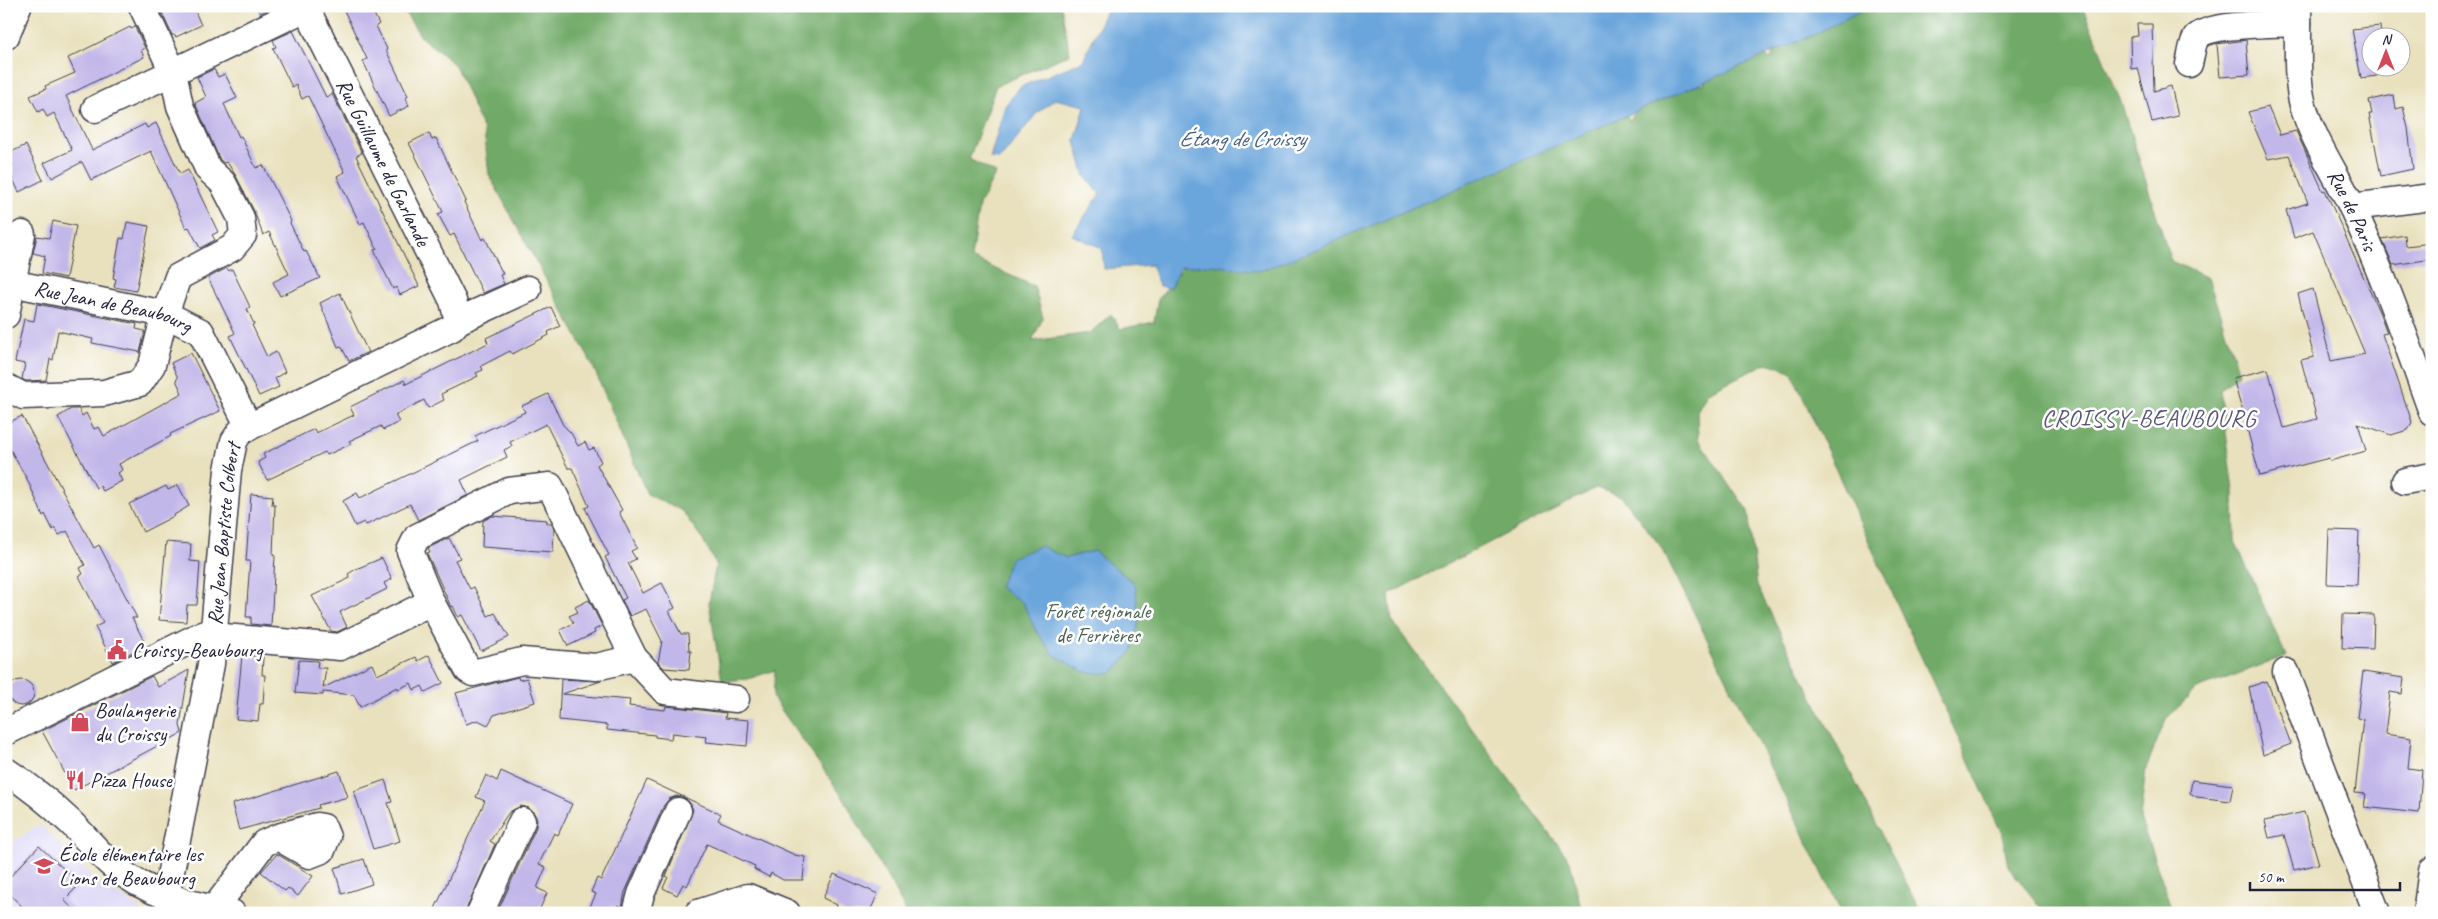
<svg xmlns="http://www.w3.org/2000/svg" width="2438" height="919" font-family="Caveat,sans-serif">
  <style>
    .built { fill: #dcd6f6 }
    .forest { fill: #71aa68; stroke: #4a6652 }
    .water { fill: #6ba5db; stroke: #46648b }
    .building { fill: #c2b7e9 }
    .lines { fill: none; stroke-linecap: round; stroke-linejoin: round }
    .minor-casing { stroke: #403f4e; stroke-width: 29 }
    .minor { stroke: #fff; stroke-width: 26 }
    .labels { text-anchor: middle; stroke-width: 5; stroke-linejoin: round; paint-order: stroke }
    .street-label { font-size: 21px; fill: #22223b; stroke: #fff }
    .park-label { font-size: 21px; fill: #4c6353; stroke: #fff }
    .poi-label { font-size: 21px; fill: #22223b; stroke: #fff; text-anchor: start }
    .water-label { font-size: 22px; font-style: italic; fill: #435d83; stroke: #fff }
    .quarter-label { font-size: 24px; letter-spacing: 1px; fill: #5a5678; stroke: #fff }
  </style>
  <rect width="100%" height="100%" fill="#fff"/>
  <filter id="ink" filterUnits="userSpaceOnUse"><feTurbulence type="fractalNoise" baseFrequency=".02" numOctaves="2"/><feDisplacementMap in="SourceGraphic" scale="10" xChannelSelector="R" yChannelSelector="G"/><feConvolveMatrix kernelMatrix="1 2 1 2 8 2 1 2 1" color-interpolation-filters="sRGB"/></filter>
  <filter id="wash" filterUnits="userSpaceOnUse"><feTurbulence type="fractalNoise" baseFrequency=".0096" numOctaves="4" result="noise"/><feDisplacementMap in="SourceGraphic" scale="20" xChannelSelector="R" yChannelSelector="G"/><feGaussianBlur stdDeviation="1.12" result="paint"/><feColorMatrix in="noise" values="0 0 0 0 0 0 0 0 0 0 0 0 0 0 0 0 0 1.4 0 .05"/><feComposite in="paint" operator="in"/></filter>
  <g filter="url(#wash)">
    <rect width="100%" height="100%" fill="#e9e1bd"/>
    <!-- built -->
    <path class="built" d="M40,824L100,884L141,908L139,913H6V847Z"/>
    <!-- forest -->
    <path class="forest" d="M401,6H1061L1070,54L996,86L969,159L996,173L979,205L971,258L1034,286L1043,318L1032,341L1090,333L1111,314L1120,329L1154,322L1158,299L1190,257L1619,95L1629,121L1653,83L1685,78L1704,85L1714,57L1740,42L1771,59L1780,35L1796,6H2082L2121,102L2171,261L2208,278L2239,373L2220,390L2234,489L2235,541L2286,656L2197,689L2166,719L2146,768L2140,819L2174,913H2045L2008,866L2002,834L1791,371L1767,363L1708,392L1697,411L1698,439L1748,511L1757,586L1921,913H1842L1662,548L1621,496L1596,488L1389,594L1392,621L1570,861L1582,913H907L844,799L773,698L775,670L748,679L722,681L709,603L716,564L701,537L682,511L647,494L592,364L489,175L484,131L455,65L421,37Z"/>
    <!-- water -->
    <path class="water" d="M1108,6H1870L1813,35L1310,252L1259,271L1210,265L1180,267L1170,288L1159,286L1151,265L1104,269L1102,248L1072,235L1100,194L1085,176L1075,141L1085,106L1055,99L1036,114L1000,159L990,158L1005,106L1020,87L1083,61Z
      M1040,546L1066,558L1094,551L1135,584L1139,620L1132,651L1111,674L1085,672L1054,655L1035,629L1023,603L999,587L1011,558Z"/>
    <g id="blocks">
      <!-- building -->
      <path class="building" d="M159,6H186L189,12L194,9L201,25L176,37L174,35H172Z
        M257,6H275L260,13Z
        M342,6H370L379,24L376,26L387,49L386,50L408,96L406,98L409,106L389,116L363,61L367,59Z
        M2137,24H2152L2154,91L2171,86L2178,116L2152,122L2138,68L2131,69L2130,37L2138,36Z
        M2380,26L2381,38H2370V68H2376L2377,76L2361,78L2352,29Z
        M130,27L131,29L135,27L145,48L141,50L144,57L66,96L92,150L145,124L147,128L156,123L180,174L188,170L218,232L212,235L215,240L200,248L189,227L186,228L151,151L91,180L82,162L52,178L44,163L72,150L54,113L47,117L43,109L38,112L30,96L46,89L45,86L75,73L68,58Z
        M293,31L326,97L332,94L362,153L356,156L419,286L400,295L396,287L393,289L374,250L377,249L364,222L360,224L337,176L345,172L308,96L302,99L296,85L292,87L273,48L276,47L273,40Z
        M2246,40L2249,75L2220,77L2217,44Z
        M214,69L218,77L225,74L237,98L224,104L239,137L241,136L256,168L263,165L291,221L290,223L304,252L306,251L320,278L280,296L273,282L289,274L269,232L263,235L254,211L236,176L227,162L224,163L220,160L195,103L206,97L197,77Z
        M2394,95L2396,109L2403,107L2408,128L2413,169L2381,176L2369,114H2372L2369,100Z
        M2268,107L2280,135L2296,131L2323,191L2325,190L2380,314L2387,333L2382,334L2412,422L2408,430L2391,435L2358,423L2366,451L2330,461L2329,458L2260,476L2233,378L2268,369L2284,428L2317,419L2301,360L2314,357L2298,294L2313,289L2331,361L2365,354L2313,231L2294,238L2286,210L2308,203L2289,155L2268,159L2248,112Z
        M429,133L432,140L436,138L466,201L464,202L482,240L485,238L503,274L500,275L504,284L483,293L454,234L450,236L438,214L443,212L409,143Z
        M26,145L43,180L19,192L7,167L13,165L7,154Z
        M53,221L76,226L66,278L42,273L45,256L33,253L37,236L49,238Z
        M127,222L149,226L136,291L114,287L116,279L113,278L120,238L124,239Z
        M2405,235L2406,246L2432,243V259L2393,265L2382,239Z
        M227,268L229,271L232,269L250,307L247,309L254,324L252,325L267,357L276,352L285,372L275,378L279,387L259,396L230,336L235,333L208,278Z
        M340,293L368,352L349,361L341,346L338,347L320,303Z
        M37,304L137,324L136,329L145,331L140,352L92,343L93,339L58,331L53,360L50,359L46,380L26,381L22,379L25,364L15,362L24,319L34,321Z
        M551,307L560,326L548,332L549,335L524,348L512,354L510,351L481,366L483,370L476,373L478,376L441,394L444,400L428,408L424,400L395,415L399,422L383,430L381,426L349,441L351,444L327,455L325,452L267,480L258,462L265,458L263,454L314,429L316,433L354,415L350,407L404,380L406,384L488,343L486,338Z
        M191,353L220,411L170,434L171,436L119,464L122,470L118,473L122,481L103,491L100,486L96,488L58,417L71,409H79L82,416L86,413L94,429L99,427L104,436L182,393L176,380L178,378L171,363Z
        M548,394L563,425L571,433L578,446L585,442L589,450L594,448L601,462L597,465L622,510L619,512L637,548L631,551L636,559L628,563L643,593L662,583L675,608L669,611L681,634H688L689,651H691L689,670L664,668L658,662L662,641L646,609L630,616L622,600L626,598L605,557L609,555L585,508L589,506L572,468H568L546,424L510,442L512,446L504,450L507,457L461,480L468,495L418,520L410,504L366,525L364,522L355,526L343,501L357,493L360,498L478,441L475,436L525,412L522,406Z
        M22,416L94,548L99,545L137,618H132L144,641L136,645L138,649L113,662L95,627L103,623L79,576L83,574L80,568L85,565L67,531L59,535L55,528L53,530L45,514L43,516L28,481L6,442V424Z
        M178,485L189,506L174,515V516L143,532L129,504L166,486L168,490Z
        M251,494L273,496L272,505H275L273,555L275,556L271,626L251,624V617H246L250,561H246Z
        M492,516L547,520V523H552L554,529L553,552L482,547L483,521Z
        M2329,530L2359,531L2357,585L2327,584Z
        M449,538L460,558L455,560L470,589L474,587L488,616L495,613L509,637L481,651L462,615L458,617L453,606L451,607L427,553L430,552L428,548Z
        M166,542L191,544L190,561L200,562L197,605H187L186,622L159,620Z
        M382,558L392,579L384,583L387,589L340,612L347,627L337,632L331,631L312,596L350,578L348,574L356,569Z
        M589,600L602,626L594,630L595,633L568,646L560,630L574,623L569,616L578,612L575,607Z
        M2343,614L2374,615L2373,649L2342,648Z
        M242,655L263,657L262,675H265L264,689L263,704H260L258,721L236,719Z
        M429,655L443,683L425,692L422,686L414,690L411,683L398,689L397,687L360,707L354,695L323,692V695L295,693L299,660L318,661L317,668H326L323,688L372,664L377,675L416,657L418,661Z
        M189,670L180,725L182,733L74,790L42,731L152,676L158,687Z
        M2363,672L2404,678L2402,694L2390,692L2385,734L2411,738L2408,768L2422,770L2419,813L2364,807L2366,794L2355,793L2363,719L2357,718Z
        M518,677L519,680L527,678L535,702L494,715L488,725L478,720L466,724L456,693Z
        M561,679L601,681L562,694L630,700L629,706L665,710L666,706L726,713L725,718L749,720L747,746L706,742L707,737L672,733L671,739L655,737V735L607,730V725L559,720Z
        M8 693a13 13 0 1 1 26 0a13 13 0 1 1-26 0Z
        M2267,681L2291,744L2263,755L2249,687Z
        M339,771L348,797L318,805L319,808L239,830L232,804Z
        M501,771L572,804L558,835L554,833L539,864L546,867L537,888L547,893L538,913H497L536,827L537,819L534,813L529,808L521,806L509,812L490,841L495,844L465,913H433L485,801L476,797L486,775L497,781Z
        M385,780L392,802L388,803L400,841L373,849L354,791Z
        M647,780L721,814L718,820L795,855L805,857L803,880H783L771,873L769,877L754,869L755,866L707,844L687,886L683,884L677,895L663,888L668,877L666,876L693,810L690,803L685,798L676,796L669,799L664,805L625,892L622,907L619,905L616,913H587L596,894L591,892L597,878L601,880Z
        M2192,780L2233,785L2230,801L2197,797L2190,793Z
        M2304,812L2319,864L2294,870L2284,835L2269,838L2265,821Z
        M39,846L80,884L64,900L77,913H29L6,891V881Z
        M277,854L313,876L298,896L288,888L285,891L261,872Z
        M364,859L372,884L342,894L334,868Z
        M834,874L878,894L869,913H846L836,908L837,905L823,898Z"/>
    </g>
  </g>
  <g filter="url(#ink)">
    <use href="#blocks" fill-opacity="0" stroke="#403f4e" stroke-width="1"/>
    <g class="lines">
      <defs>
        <g id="minor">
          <path id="s1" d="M305,6L453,301L458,321"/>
          <path id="s2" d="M2298,6C2299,36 2295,76 2303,105C2313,141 2336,173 2352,207C2383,274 2407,343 2432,412"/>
          <path d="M6,36L18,6"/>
          <path d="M2189,64C2191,57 2192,44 2196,38C2207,23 2278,24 2298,23"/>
          <path d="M95,109L173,72L142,6"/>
          <path d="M2352,207L2432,197"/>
          <path id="s3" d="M6,282L165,314L201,332L249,427"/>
          <path d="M6,315L22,234"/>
          <path d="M6,387L23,396L104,393L140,383L152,365L165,314L178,277L232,248L243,235L241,218L223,183L208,169L180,106L173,72L306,8"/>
          <path d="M2405,481L2432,476"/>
          <path d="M431,602L410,551L417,537L509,491L550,486L634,658L665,691L736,699"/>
          <path d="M2286,672L2377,913"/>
          <path d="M6,732L201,635L340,647L431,602L468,670L473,673L522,661L596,667L634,658"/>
          <path d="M6,771C29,786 49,802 69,821C84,835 97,852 112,865C147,895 189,904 232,913"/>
          <path id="s4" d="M166,897L211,664L228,470L234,441L240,432L249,427L452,328L458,321L528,289"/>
          <path d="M214,909L264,843L278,837L309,855L322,850L327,837L323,827L317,826L278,837"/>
          <path d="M480,913L522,821"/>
          <path d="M636,913L641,894L678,811"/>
          <path d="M698,913L748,897L787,913"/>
          <path d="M2426,913L2432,870"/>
        </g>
      </defs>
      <!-- minor casing -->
      <use href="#minor" class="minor-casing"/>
      <!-- minor -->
      <use href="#minor" class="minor"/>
    </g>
  </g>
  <!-- icons -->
  <defs>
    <symbol id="civic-bare" viewBox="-9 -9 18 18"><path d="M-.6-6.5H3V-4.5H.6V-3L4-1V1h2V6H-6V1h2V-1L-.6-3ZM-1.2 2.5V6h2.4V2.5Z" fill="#d1495b" stroke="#fff" stroke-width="2.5" paint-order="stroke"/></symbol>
    <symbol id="shop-bare" viewBox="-9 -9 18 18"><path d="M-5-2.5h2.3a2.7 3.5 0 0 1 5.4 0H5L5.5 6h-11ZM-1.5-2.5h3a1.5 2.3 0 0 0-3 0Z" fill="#d1495b" stroke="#fff" stroke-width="2.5" paint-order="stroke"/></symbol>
    <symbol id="restaurant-bare" viewBox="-9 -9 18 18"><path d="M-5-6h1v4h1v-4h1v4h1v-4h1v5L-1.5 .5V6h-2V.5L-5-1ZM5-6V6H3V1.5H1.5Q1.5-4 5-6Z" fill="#d1495b" stroke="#fff" stroke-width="2.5" paint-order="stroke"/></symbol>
    <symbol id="school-bare" viewBox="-9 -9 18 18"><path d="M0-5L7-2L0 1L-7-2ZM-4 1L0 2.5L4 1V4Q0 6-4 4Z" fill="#d1495b" stroke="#fff" stroke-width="2.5" paint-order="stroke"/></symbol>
  </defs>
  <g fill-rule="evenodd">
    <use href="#civic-bare" x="103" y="636" width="28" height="28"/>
    <use href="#shop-bare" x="66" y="708" width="28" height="28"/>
    <use href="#restaurant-bare" x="61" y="766" width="28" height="28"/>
    <use href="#school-bare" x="30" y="852" width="28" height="28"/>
  </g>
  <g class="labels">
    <!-- street labels -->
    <g class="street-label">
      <text dy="7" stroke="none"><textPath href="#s1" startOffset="175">Rue Guillaume de Garlande</textPath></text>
      <text dy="7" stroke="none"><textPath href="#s2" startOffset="216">Rue de Paris</textPath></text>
      <text dy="7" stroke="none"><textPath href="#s3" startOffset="110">Rue Jean de Beaubourg</textPath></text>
      <text dy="7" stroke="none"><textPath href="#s4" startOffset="368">Rue Jean Baptiste Colbert</textPath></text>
    </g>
    <!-- park labels -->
    <g class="park-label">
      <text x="1098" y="618">Forêt régionale<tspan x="1098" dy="24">de Ferrières</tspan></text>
    </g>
    <!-- poi labels -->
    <g class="poi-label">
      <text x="132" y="657">Croissy-Beaubourg</text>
      <text x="95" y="717">Boulangerie<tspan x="95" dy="24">du Croissy</tspan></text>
      <text x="90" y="787">Pizza House</text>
      <text x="59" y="861">École élémentaire les<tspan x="59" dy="24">Lions de Beaubourg</tspan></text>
    </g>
    <!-- water labels -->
    <g class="water-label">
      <text x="1242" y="146">Étang de Croissy</text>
    </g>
    <!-- quarter labels -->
    <g class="quarter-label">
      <text x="2149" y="426">CROISSY-BEAUBOURG</text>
    </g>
  </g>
  <!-- margin -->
  <rect width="2438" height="919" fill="none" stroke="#fff" stroke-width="25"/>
  <!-- north arrow -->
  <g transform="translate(2386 52)"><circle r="24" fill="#ffffff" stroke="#a7a7b1"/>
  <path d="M0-4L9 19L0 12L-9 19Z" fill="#d1495b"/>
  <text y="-8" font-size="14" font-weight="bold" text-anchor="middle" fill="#22223b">N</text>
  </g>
  <!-- scale -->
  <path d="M2250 882v8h150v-8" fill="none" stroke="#22223b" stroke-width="2.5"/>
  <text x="2258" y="882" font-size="15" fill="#22223b" stroke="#ffffff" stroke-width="4" paint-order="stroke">50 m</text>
</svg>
